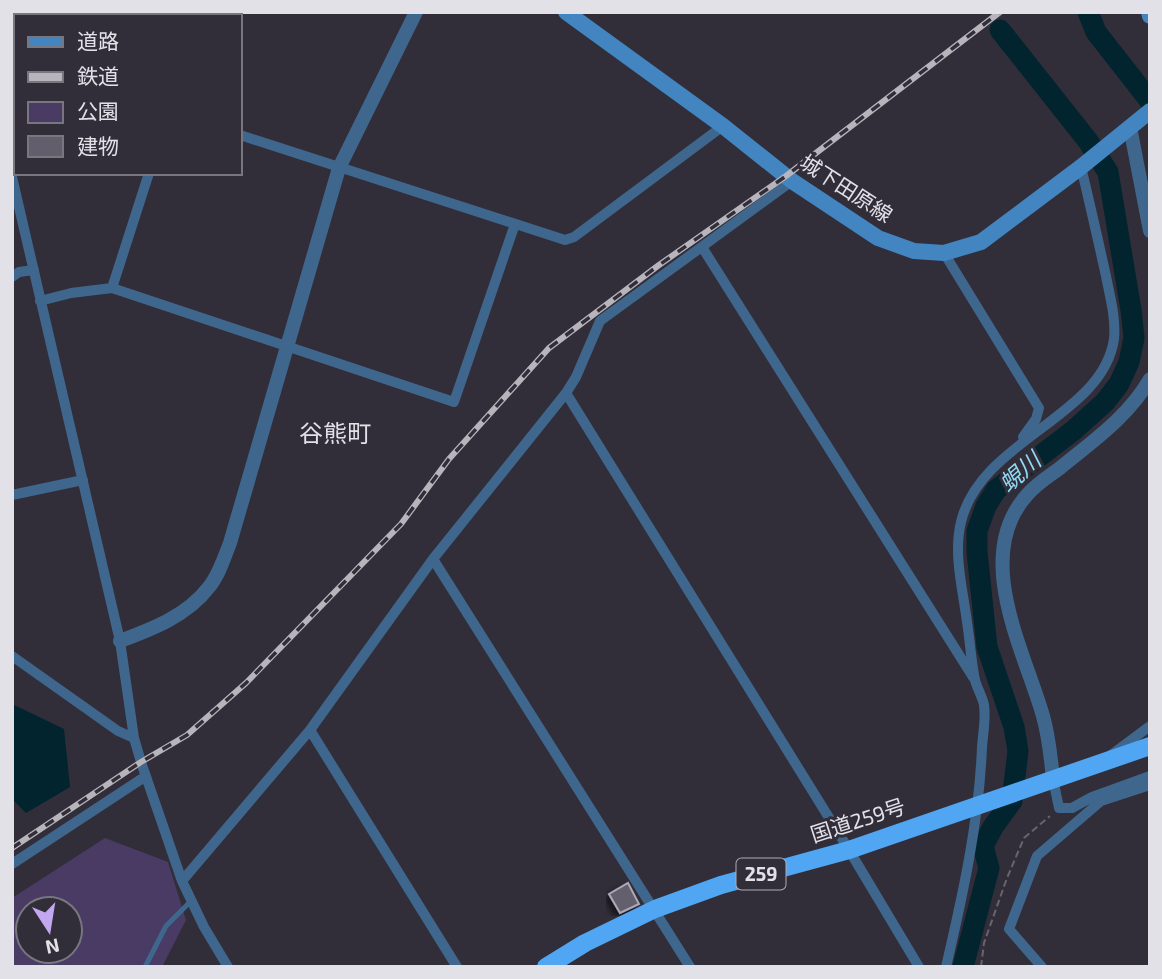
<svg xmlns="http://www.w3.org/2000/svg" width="1162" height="979" font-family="'Exo 2','Noto Sans JP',sans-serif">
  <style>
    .green { fill: #493b63; fill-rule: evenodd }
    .water { fill: #01242f }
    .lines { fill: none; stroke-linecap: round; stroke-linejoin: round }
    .river { stroke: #01242f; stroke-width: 21 }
    .building { fill: #635e6c; stroke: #aca8b6; stroke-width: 2; filter: url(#shadow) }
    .path { stroke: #67646e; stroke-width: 2; stroke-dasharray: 7 3.5; stroke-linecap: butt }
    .service { stroke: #3f678d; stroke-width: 5 }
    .minor { stroke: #3f678d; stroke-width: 10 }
    .tertiary { stroke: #3f678d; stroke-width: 14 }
    .secondary { stroke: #4285c1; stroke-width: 16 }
    .trunk { stroke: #50a6f2; stroke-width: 18 }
    .rail-casing { stroke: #b7b4bc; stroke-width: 6 }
    .rail { stroke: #312e39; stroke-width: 3.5; stroke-dasharray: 10; stroke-linecap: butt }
    .labels { text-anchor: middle; stroke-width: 6; stroke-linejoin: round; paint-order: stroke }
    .shield { fill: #312e39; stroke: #aeabb4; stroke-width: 2 }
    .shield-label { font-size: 19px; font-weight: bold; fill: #e3e1e8 }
    .street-label { font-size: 21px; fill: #e3e1e8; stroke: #312e39 }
    .water-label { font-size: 23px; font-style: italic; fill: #8fdaf6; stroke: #312e39 }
    .quarter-label { font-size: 24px; fill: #e3e1e8; stroke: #312e39 }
  </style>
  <defs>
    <filter id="shadow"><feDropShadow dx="-4" dy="4" stdDeviation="3.5" flood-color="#0009"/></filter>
  </defs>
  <rect width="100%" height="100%" fill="#312e39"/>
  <!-- green -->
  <path class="green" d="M105,838L168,862L186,920L162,967H12V898ZM28,909H70V951H28Z"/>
  <!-- water -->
  <path class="water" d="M12,704L64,729L70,787L26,813L12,799Z"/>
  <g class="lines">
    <!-- river -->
    <path class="river" d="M1088,12L1096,32L1150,101
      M963,967L989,868L983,846L993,827L1012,801L1018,751L1014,727L987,647L977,552V531L986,506L996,490L1074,430L1105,402L1119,384L1129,362L1134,338L1131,310L1108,172L1088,141L1000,30"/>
  </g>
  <!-- building -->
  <path class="building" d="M628,883L639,904L620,913L609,894Z"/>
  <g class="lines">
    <!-- path -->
    <path class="path" d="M981,967L984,943L1007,878L1024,838L1050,816"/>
    <!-- service -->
    <path class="service" d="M145,967L166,926L192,900"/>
    <!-- minor -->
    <path class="minor" d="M16,12L20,16
      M240,135L565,240L574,237L723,126
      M12,177L120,641L134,738L141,762L182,881L204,927L228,967
      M702,247L973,677
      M944,253L1039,408L1036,419L1023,437
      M12,277L19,272L34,270
      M112,288L149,173
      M40,301L71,293L112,288L454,402L515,224
      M566,393L849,850L919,967
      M12,495L83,480
      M433,559L690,967
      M12,656L118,731L134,738
      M310,730L457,967
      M1111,755L1150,726
      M1053,779L1059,808H1072L1092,797L1150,776
      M12,864L146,776
      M182,881L310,730L433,559L566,393L576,377L600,321L792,181
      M946,967C963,894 979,822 982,747C983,734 986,718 984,705C982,696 977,688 975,680C971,661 970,641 967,622C963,590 953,554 961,522C980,440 1103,417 1114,339C1116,318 1110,297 1106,276C1098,240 1090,204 1081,167
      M1042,967L1009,929L1037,856L1101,801L1150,785"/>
    <!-- tertiary -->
    <path class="tertiary" d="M1130,127L1150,231
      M120,641C152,629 187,616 209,587C219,575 224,558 230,543L339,168L416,12
      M1053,779C1051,758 1049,737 1043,716C1024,650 972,556 1027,495C1036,484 1049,476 1060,468C1093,441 1128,417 1150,379"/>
    <!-- secondary -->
    <path class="secondary" d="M566,12L723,126L792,181L878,238L914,251L944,253L981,242L1081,167L1150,111
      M1149,12L1150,16"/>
    <!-- trunk -->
    <path class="trunk" d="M546,967L585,943L655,909L721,885L849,850L1150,746"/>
    <defs>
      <path id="rail" d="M12,848L141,762L187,735L246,683L401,524L449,459L549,348L659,265L786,176L1000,12"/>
    </defs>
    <!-- rail casing -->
    <use href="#rail" class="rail-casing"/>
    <!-- rail -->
    <use href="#rail" class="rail"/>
  </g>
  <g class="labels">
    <!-- shield labels -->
    <rect class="shield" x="736.5" y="858.5" width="49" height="31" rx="5"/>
    <g class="shield-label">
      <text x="761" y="881">259</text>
    </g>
    <!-- street labels -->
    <g class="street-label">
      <text transform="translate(846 189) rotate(33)" y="7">城下田原線</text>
      <text transform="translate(858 821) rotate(-18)" y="7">国道259号</text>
    </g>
    <!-- water labels -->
    <g class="water-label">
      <text transform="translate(1020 472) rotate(-41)" y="8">蜆川</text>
    </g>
    <!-- quarter labels -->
    <g class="quarter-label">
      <text x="335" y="442">谷熊町</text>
    </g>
  </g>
  <!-- border -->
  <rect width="1162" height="979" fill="none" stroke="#e3e1e8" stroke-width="28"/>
  <!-- legend -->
  <rect x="14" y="14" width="228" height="161" fill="#312e39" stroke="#78767f" stroke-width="2"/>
  <rect x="28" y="37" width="35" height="10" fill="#4285c1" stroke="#78767f" stroke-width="2"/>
  <text x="77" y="49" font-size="21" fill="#e3e1e8">道路</text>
  <rect x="28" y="72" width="35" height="10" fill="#b7b4bc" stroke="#78767f" stroke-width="2"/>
  <text x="77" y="84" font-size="21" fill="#e3e1e8">鉄道</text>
  <rect x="28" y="102" width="35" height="21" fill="#493b63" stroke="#78767f" stroke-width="2"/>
  <text x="77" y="119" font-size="21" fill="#e3e1e8">公園</text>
  <rect x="28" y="136" width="35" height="21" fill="#635e6c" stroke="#78767f" stroke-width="2"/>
  <text x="77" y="154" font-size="21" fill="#e3e1e8">建物</text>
  <!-- north arrow -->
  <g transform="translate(49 930) rotate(168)"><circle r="33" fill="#312e39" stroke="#78767f" stroke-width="2"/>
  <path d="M0-5L12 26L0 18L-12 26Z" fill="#c4a7f1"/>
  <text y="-10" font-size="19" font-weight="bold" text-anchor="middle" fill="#e3e1e8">N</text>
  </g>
</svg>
